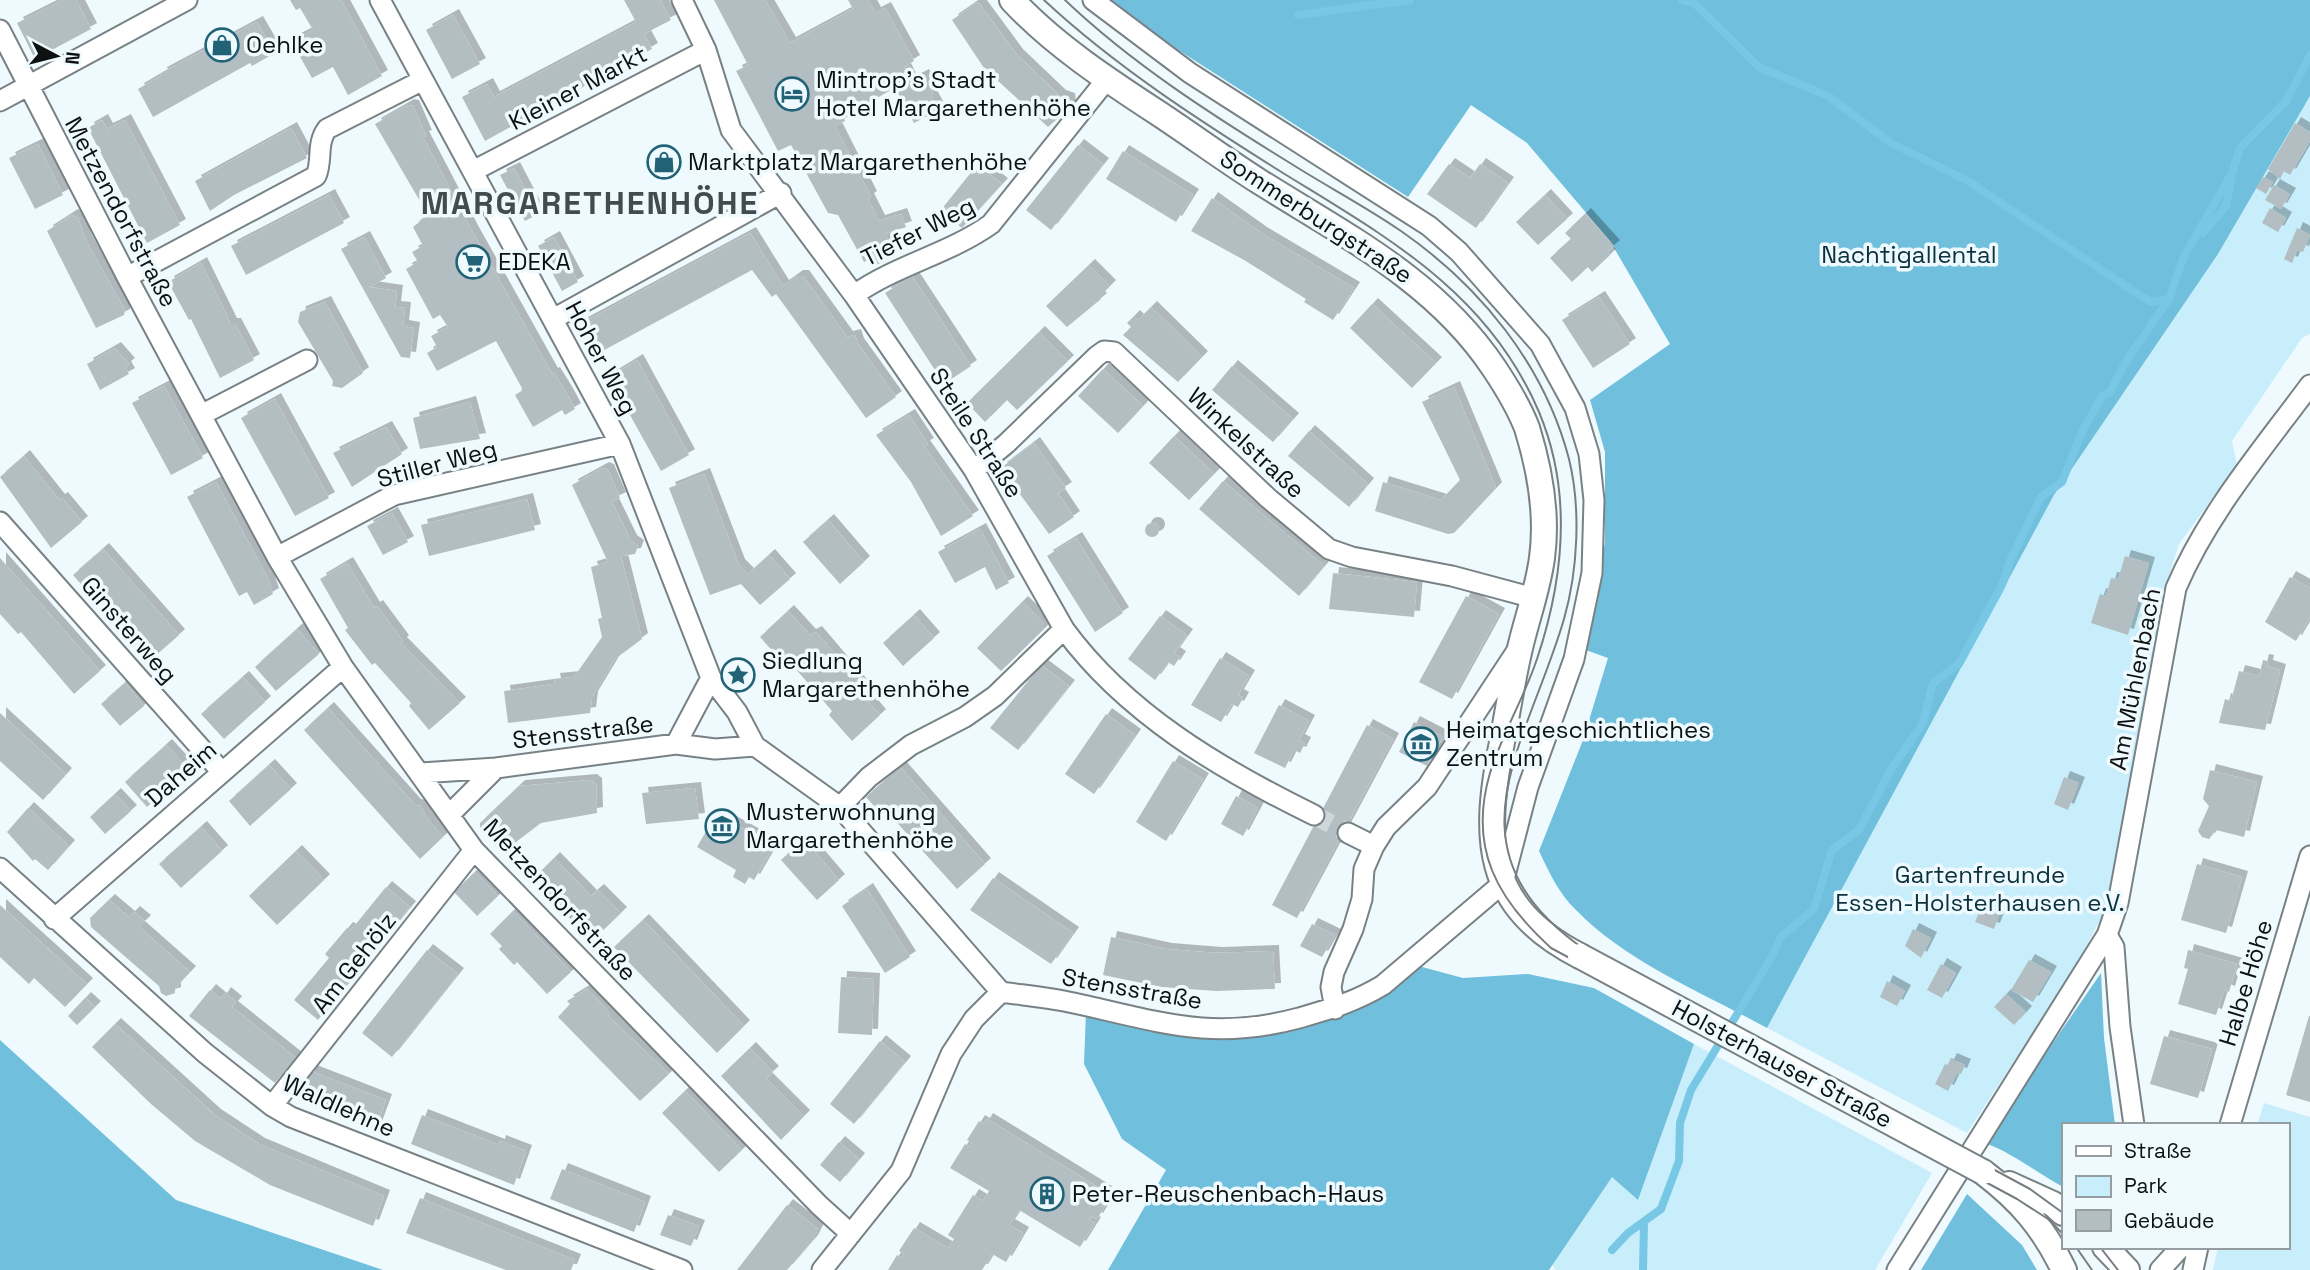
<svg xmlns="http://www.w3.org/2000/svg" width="2310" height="1270" font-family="'Space Grotesk',sans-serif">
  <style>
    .green { fill: #c8eefc }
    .forest { fill: #70bfdc }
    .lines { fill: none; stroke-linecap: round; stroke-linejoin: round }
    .stream { stroke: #78c8e5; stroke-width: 8 }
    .building { fill: #b3bec2; filter: url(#shadow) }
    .minor-tunnel { stroke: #cdd7db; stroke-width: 19; stroke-dasharray: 19 10; stroke-linecap: butt }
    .minor-casing { stroke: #788285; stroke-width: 23 }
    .tertiary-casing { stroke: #788285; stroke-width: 28 }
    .minor { stroke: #fff; stroke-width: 19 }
    .tertiary { stroke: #fff; stroke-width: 24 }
    .tram { stroke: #777e81; stroke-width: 2 }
    .tertiary-bridge-casing { stroke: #788285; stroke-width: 28; stroke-linecap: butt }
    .tertiary-bridge { stroke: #fff; stroke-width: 24 }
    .labels { text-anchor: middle; stroke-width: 7; stroke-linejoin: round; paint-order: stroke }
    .poi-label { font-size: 24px; fill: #0d1112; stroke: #effafe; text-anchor: start }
    .street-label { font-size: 24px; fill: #0d1112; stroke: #effafe }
    .park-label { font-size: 24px; fill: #0a313d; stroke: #effafe }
    .district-label { font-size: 32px; font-weight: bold; letter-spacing: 2px; fill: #424b4f; stroke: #effafe }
  </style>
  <defs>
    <filter id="shadow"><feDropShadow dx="6" dy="-6" stdDeviation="0" flood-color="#0004"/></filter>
  </defs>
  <rect width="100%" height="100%" fill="#effafe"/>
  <!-- green -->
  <path class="green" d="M2310,96V334L2302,338L2232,441L2237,465L2179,544L2165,588L2142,736L2110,900L2086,947L2055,999L1967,1133L1767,1028L2054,495L2218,254Z
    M1694,1044L1932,1173L1875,1270H1555L1552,1264L1612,1176L1638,1200Z
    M2264,1103L2310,1117V1270H2213L2218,1247H2287V1125H2257Z"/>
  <!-- forest -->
  <path class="forest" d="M1100,0H2310V96L2218,254L2054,495L1767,1028C1702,992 1629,964 1576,910C1559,894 1549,872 1539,851L1583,740L1608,658L1583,649L1605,543V452L1590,400L1670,344L1610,241L1527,143L1471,105L1408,197Z
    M1411,964L1463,978L1528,974L1594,988L1694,1044L1638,1200L1612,1177L1549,1270H1108L1166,1170L1122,1139L1084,1064L1086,1012L1269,1030Z
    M2101,973L2104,1038L2115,1125H2063V1187C2037,1173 2012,1152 1984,1143Z
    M0,1040L176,1200L383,1270H0Z
    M1967,1194L2022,1245L2037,1270H1921Z"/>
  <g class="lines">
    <!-- stream -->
    <path class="stream" d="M1682,0L1694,3L1759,67L1828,96L1891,143L1968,181L2150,302L2169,299
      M1298,15L1410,0
      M2203,233L2226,206L2232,175
      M1612,1250L1628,1233L1661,1209L1679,1161L1680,1123L1691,1090L1773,955L1780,938L1814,909L1832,850L1859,830L1890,771L1923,723L1933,683L1959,664L2002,585L2011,559L2041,497L2062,482L2081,434L2102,396L2110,392L2125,363L2169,299L2184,256L2232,173L2240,148L2287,100L2310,55
      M1643,1270L1644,1223"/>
  </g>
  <!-- building -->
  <path class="building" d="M63,0H76L91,29L35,59L17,23Z
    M290,0H341L382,76L348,95L333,67L312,78L291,41L313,30L300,8L296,10Z
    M624,0H660L671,20L644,34L652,49L485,141L462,97L487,84L494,97L636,22Z
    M714,0H765L790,43L853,9L848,0H868L875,13L885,8L914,61L904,67L911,81L923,75L933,94L931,96L937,107L935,112L914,123L895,88L844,116L845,121L835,126L871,197L868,199L879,221L901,214L906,227L885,234L892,247L888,249L889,258L875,266L868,260L864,262L838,215L828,213L791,145L778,151L736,71L748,65Z
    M978,2L1017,55L1060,96L1069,99L1070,108L1048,127L984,68L952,20Z
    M453,15L480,64L452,79L426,30Z
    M257,22L275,53L252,66L250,63L153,117L138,89L162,75L161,73Z
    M408,105L413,106L426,136L423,137L473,233L552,374L554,373L567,394L575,409L565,415L562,410L533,427L515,395L523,390L496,341L437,371L427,353L437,347L431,336L448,327L440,315L433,319L406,269L418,262L412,252L423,246L413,227L428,215L375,124Z
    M102,120L107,129L125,120L180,225L147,243L88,128Z
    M2295,123L2310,132V141L2290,175L2284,171L2280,179L2268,169Z
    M291,128L307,158L234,195L210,211L195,181Z
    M38,144L63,195L35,209L9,158Z
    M1078,145L1103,164L1051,230L1026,210Z
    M1123,151L1193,195L1176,222L1106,179Z
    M1449,164L1470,178L1480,164L1508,183L1476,228L1427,194Z
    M977,165L1002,184L962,228L940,211Z
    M514,168L538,214L525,221L500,175Z
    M2263,177L2273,182L2266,194L2256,188Z
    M2274,185L2290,194L2281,209L2265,200Z
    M329,195L344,223L246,275L231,246Z
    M1545,195L1567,219L1538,245L1516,222Z
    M1212,198L1261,233L1354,288L1333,320L1304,302L1306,299L1244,260L1191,231Z
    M2270,208L2286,218L2278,232L2262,223Z
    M1585,214L1614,246L1607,252L1610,255L1592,272L1588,267L1572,282L1550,258L1571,239L1565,233Z
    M72,215L78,218L86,241L125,310L124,315L96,328L47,231Z
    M2297,228L2310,235L2303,252L2297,250L2292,263L2284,259Z
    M750,233L783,286L797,276H803L847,337L855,335L858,344L896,397L866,418L776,294L772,297L752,270L597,354L582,323Z
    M364,237L386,278L370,287L397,291L395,307L405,308L403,326L414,328L410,358L401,357L341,249Z
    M554,237L578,282L562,291L538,246Z
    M201,263L231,324H235L254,360L220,378L191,319L189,320L168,282Z
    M1089,265L1110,286L1099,297L1101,299L1067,327L1046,306Z
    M912,276L971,366L944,384L885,293Z
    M1599,297L1630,344L1593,368L1562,320Z
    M325,302L363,373L342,388L332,386L333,381L298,322L300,312Z
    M1372,304L1436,363L1412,388L1350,328Z
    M1151,307L1202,357L1178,382L1123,335L1131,327L1127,323L1134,316L1138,320Z
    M1039,332L1068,361L1017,410L1007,400L985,422L967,403Z
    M115,348L129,364L125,367L129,374L100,390L87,364Z
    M637,360L689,455L661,471L609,377Z
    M1232,366L1293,419L1273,442L1212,390Z
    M1103,369L1143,406L1118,433L1078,396Z
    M164,386L203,458L171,475L132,403Z
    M1454,387L1496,488L1454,533L1448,534L1375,511L1383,482L1441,500L1460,480L1422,402Z
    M275,399L329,498L295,516L241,418Z
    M470,402L480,439L420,449L413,418Z
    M909,415L928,444L924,446L973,516L941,536L911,482L876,435Z
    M386,427L402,454L352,487L333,453Z
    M1309,431L1368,484L1349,507L1288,456Z
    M1174,436L1214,474L1189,500L1149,463Z
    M1034,443L1066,488L1058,493L1074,517L1049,534L1001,468Z
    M24,456L59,500L62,498L82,522L51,548L0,477Z
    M603,468L608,470L620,498L612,502L631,541L638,546L635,554L621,556L642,639L615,659L592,697L590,713L508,723L504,691L555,684L554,679L574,677L602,637L598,619L602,618L591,567L608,562L572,485Z
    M704,474L739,565L748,574L769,555L790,579L760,605L741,584L710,595L669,488Z
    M1223,481L1324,566L1299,596L1199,509Z
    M216,482L268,579L273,594L254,605L247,592L239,596L187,497Z
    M527,499L535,530L429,556L421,525Z
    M392,513L408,542L383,555L367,526Z
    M828,520L864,562L840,584L803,542Z
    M1145 530a7 7 0 1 1 14 0a7 7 0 1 1-14 0Z
    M980,529L1009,583L996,590L985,567L955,583L938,552Z
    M1076,538L1123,613L1095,632L1047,556Z
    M103,549L179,635L153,658L97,595L93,598L73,575Z
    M2125,556L2149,563L2128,635L2091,623L2100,594L2106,596L2111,578L2118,579Z
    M0,558L100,671L74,694L21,632L18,634L0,614Z
    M347,563L374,608L377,606L403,641L401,643L460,703L429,730L409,706L411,703L375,663L372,665L345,630L348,628L320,579Z
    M1333,573L1417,582L1414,617L1329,609Z
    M2290,577L2310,588V617L2296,641L2265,622Z
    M1466,596L1499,614L1452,699L1419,682Z
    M1022,602L1044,623V629L1001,671L977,648Z
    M788,611L810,635L816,632L861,685L859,691L880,715L852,741L829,715L832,711L787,659L783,663L760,637Z
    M914,615L934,638L903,666L883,643Z
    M1160,616L1187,635L1174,653L1180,657L1174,666L1168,662L1155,680L1128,659Z
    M297,629L319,654L276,691L255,667Z
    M1220,658L1249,676L1238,695L1243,698L1238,707L1232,704L1221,722L1191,705Z
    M2263,660L2268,661L2267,666L2280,670L2265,730L2219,723L2225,699L2231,701L2239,671L2259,676Z
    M1041,665L1069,686L1018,750L990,728Z
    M243,677L265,702L224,739L201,714Z
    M125,683L144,706L120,726L101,704Z
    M1279,705L1309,721L1299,740L1305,743L1300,753L1294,750L1285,768L1254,753Z
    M328,708L415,805L421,806L426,817L443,837L420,859L304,730Z
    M0,713L66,774L43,800L0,761Z
    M1106,714L1135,735L1094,794L1065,774Z
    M1414,722L1443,737L1427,766L1399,752Z
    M1367,725L1393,739L1297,918L1272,905Z
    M166,745L189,770L147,807L125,782Z
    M1173,761L1203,779L1166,841L1136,822Z
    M269,765L291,789L250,826L229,801Z
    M900,767L985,864L957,889L891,816L886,820L866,797Z
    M2210,770L2257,782L2244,837L2216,830L2209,839L2202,837L2198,831L2209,806L2203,799Z
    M2064,777L2079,783L2068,810L2054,804Z
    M591,780L596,784L597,813L541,823L512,845L508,853H502L480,829V823L519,786Z
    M695,788L699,819L646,824L642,793Z
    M115,794L131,811L105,834L90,817Z
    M1236,796L1258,808L1243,836L1221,824Z
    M28,808L69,846L48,870L35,859L33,861L7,832Z
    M716,814L774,846L754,880L749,877L745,884L733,877L736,870L697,847Z
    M201,827L222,851L181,888L159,864Z
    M804,839L839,880L817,900L781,860Z
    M296,851L324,880L277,925L249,896Z
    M554,858L591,896L598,890L621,913L592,941L532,880Z
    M2197,864L2242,877L2226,933L2181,920Z
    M475,872L498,896L477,916L454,892Z
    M993,878L1073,933L1051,964L970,910Z
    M386,887L410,907L375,950L365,942L343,969L353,977L318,1020L294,1000L329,958L325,954L347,928L351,930Z
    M867,889L910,957L885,973L842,906Z
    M109,900L129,917L134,912L145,921L139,927L190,972L175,988V993L166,996L161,993L159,986L91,927L90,918Z
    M1983,903L2001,910L1994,929L1975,922Z
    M0,905L87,984L65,1007L34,978L29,984L0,957Z
    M513,911L571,972L547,994L517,962L514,965L499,949L502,946L490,934Z
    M643,920L744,1026L717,1053L614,947Z
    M1312,924L1335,935L1322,957L1300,946Z
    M1913,929L1931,938L1921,958L1905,946Z
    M1111,937L1166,949L1216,953L1273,951L1275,989L1216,991L1161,987L1103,975Z
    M427,950L458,974L392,1057L362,1033Z
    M2188,950L2237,964L2229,992L2224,990L2216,1015L2178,1004L2188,969L2184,968Z
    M2029,960L2051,972L2033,1002L2011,990Z
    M1941,964L1956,973L1942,998L1927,990Z
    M841,977L874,979L872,1035L838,1033Z
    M1887,981L1905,991L1897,1006L1880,997Z
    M587,989L610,1013L608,1016L669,1074L640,1101L558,1017L570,1004L567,1001Z
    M210,990L221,999L225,993L236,1002L232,1007L296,1058L275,1083L189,1016Z
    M2006,994L2026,1012L2014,1025L1994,1007Z
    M85,998L95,1007L77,1025L68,1016Z
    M2309,1016H2310V1102L2286,1095Z
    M115,1024L215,1115L259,1144L384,1196L373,1226L270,1185L195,1141L151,1104L92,1047Z
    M2164,1036L2212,1049L2198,1098L2150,1084Z
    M880,1041L905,1062L854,1124L830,1104Z
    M750,1048L773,1072L766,1078L804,1116L781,1140L721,1076Z
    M1951,1059L1965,1065L1961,1074L1957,1073L1948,1091L1935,1084L1945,1064L1948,1065Z
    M311,1071L386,1100L375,1130L299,1100Z
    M685,1091L742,1150L719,1172L662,1113Z
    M422,1115L499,1145L500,1141L526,1151L514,1185L411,1144Z
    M987,1119L1106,1192L1104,1197L1109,1200L1097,1219L1092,1216L1089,1220L1095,1223L1080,1247L1019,1210L1009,1225L1023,1233L1006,1262L992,1254L982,1270H888L897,1255L902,1258L904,1254L899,1251L914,1228L948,1248L954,1239L948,1235L973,1195L983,1201L989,1191L950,1168L965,1144L970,1147L972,1143L967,1140L979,1121L984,1124Z
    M839,1142L859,1159L840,1182L820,1165Z
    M562,1169L645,1202L634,1232L550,1199Z
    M420,1198L575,1260L571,1270H506L406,1233Z
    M787,1205L818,1229L812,1241L787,1270H737Z
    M668,1215L699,1226L691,1246L660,1235Z"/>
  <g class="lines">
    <!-- minor-tunnel -->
    <path class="minor-tunnel" d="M1314,815L1348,833"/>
    <defs>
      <path id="minor" d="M380,0L620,444L711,678L737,712L755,746L840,807L1001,992C1022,995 1043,997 1064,1001C1153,1019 1207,1043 1299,1018C1330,1009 1355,1002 1383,985L1503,883L1528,787L1574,659L1592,573L1594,500L1589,454L1575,408L1540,344L1459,252L1429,226L1190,73L1093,0
        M682,0L706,50L731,130L854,295L974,470L1064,629C1126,714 1222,770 1314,815
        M0,30L127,277L277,557L343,667L474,850L819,1205L851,1234
        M0,101L187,0
        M473,171L706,50
        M127,277L316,176C323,160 316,144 327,129L423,80
        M854,295C896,265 949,254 991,224L1107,79
        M553,319L781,193
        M201,415L307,360
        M974,470L1006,444L1097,356L1104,351L1114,352L1268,498L1329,549L1352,557L1452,576L1534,598
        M0,522L221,771
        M277,557L394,495L620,444
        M676,744L711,678
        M421,773L496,768L676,744L715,749L755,746
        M840,807L869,777L911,745L965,717L995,696L1064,629
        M450,814L496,768
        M1348,833L1374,846
        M0,868L205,1053L272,1106L291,1117L682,1270
        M54,919L343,667
        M2107,935L2114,947L2120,1027L2134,1125
        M1335,1009L1331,987L1334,972L1353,929L1362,899L1364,869L1374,846L1386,827L1427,787L1516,652
        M272,1106L474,850
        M2230,1125L2310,856
        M822,1270L901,1171L951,1054L974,1019L1001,992
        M1897,1270L2107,935L2118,903L2176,588C2208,513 2262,450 2310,385
        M2160,1270L2181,1247
        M2193,1270L2198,1247"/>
      <path id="tertiary" d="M1012,0C1055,46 1109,81 1161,115C1194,137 1227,161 1260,182C1346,236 1436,281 1494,368C1506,386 1519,407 1527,428C1540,470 1548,514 1542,558C1538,588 1528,615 1521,644C1513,676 1508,710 1502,742C1483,838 1483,906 1580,956
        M1983,1172C2021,1201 2043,1227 2064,1270
        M2009,1184L2053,1204L2063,1213
        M2105,1247L2127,1270"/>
    </defs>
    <!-- minor casing -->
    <use href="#minor" class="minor-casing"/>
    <!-- tertiary casing -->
    <use href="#tertiary" class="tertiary-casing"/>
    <!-- minor -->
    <use href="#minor" class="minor"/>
    <!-- tertiary -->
    <use href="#tertiary" class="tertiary"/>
    <!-- tram -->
    <path class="tram" d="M1044,0C1116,67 1200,121 1283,173C1388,238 1488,292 1539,412C1573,493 1564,578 1537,659C1524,698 1502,734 1490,773C1468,848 1497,899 1551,948L2017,1199L2048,1219L2063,1234
      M1065,0C1131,63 1212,115 1290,163C1326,186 1365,206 1401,231C1480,286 1544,364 1569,459C1581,508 1578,570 1564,619C1527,746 1441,849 1584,949L2030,1189L2063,1213
      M2076,1247L2092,1270
      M2100,1247L2118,1270"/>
    <defs>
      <path id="tertiary-bridge" d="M1580,956L1983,1172"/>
    </defs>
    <!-- tertiary-bridge casing -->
    <use href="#tertiary-bridge" class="tertiary-bridge-casing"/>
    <!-- tertiary-bridge -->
    <use href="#tertiary-bridge" class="tertiary-bridge"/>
  </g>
  <!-- icons -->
  <defs>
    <symbol id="shop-ring" viewBox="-11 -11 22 22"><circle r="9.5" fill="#effafe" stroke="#226277" stroke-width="1.5"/><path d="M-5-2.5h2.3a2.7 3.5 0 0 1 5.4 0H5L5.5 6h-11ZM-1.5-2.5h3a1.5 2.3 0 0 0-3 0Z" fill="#226277"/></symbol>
    <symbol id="hotel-ring" viewBox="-11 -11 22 22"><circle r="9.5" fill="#effafe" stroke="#226277" stroke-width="1.5"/><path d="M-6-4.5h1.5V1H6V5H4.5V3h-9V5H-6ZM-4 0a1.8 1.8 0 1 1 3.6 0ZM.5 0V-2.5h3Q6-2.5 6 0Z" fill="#226277"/></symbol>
    <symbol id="supermarket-ring" viewBox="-11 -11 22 22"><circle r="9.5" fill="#effafe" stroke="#226277" stroke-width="1.5"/><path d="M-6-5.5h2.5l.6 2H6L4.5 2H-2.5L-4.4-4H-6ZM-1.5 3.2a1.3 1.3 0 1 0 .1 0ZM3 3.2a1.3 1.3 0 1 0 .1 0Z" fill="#226277"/></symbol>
    <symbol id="sight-ring" viewBox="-11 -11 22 22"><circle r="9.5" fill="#effafe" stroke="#226277" stroke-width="1.5"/><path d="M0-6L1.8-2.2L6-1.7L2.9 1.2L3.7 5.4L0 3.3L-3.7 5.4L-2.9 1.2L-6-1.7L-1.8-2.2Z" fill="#226277"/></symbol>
    <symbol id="museum-ring" viewBox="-11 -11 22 22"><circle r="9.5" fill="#effafe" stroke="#226277" stroke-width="1.5"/><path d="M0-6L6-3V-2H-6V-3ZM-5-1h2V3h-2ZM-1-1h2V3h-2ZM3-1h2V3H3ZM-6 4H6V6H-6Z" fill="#226277"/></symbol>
    <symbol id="building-ring" viewBox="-11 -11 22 22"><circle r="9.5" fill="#effafe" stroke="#226277" stroke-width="1.5"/><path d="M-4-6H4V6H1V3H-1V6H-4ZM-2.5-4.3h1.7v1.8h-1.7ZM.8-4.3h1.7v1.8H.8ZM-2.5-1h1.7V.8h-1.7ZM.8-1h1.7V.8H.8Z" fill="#226277"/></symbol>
  </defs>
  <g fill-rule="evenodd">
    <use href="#shop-ring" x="203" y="26" width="38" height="38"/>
    <use href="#hotel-ring" x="773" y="75" width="38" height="38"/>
    <use href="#shop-ring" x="645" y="143" width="38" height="38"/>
    <use href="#supermarket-ring" x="454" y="243" width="38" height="38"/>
    <use href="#sight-ring" x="719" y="656" width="38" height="38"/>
    <use href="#museum-ring" x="1402" y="725" width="38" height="38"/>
    <use href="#museum-ring" x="703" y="807" width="38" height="38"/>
    <use href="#building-ring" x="1028" y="1175" width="38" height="38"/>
  </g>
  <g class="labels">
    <!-- poi labels -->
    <g class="poi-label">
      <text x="246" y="53">Oehlke</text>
      <text x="816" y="88">Mintrop's Stadt<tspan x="816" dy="28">Hotel Margarethenhöhe</tspan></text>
      <text x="688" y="170">Marktplatz Margarethenhöhe</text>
      <text x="498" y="270">EDEKA</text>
      <text x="762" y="669">Siedlung<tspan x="762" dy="28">Margarethenhöhe</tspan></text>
      <text x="1446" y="738">Heimatgeschichtliches<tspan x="1446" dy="28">Zentrum</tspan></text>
      <text x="746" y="820">Musterwohnung<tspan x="746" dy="28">Margarethenhöhe</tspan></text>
      <text x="1072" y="1202">Peter-Reuschenbach-Haus</text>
    </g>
    <!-- street labels -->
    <g class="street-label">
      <text transform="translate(578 88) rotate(-28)" y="8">Kleiner Markt</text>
      <text transform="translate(121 212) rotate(62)" y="8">Metzendorfstraße</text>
      <text transform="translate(1316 217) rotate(33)" y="8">Sommerburgstraße</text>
      <text transform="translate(918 232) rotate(-27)" y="8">Tiefer Weg</text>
      <text transform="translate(601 358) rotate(62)" y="8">Hoher Weg</text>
      <text transform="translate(976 433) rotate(57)" y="8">Steile Straße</text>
      <text transform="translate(1246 443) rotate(43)" y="8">Winkelstraße</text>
      <text transform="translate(437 464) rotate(-15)" y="8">Stiller Weg</text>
      <text transform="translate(129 630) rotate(49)" y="8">Ginsterweg</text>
      <text transform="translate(2135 679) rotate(-79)" y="8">Am Mühlenbach</text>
      <text transform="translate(583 732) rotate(-7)" y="8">Stensstraße</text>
      <text transform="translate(181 774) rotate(-41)" y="8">Daheim</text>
      <text transform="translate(560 900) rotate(47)" y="8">Metzendorfstraße</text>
      <text transform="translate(354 963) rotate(-52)" y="8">Am Gehölz</text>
      <text transform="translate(2246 983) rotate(-73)" y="8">Halbe Höhe</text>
      <text transform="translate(1132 989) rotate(10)" y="8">Stensstraße</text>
      <text transform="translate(1782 1064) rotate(28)" y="8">Holsterhauser Straße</text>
      <text transform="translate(339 1106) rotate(24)" y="8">Waldlehne</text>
    </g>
    <!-- park labels -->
    <g class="park-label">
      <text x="1909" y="263">Nachtigallental</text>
      <text x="1980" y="883">Gartenfreunde<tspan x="1980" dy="28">Essen-Holsterhausen e.V.</tspan></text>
    </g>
    <!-- district labels -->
    <g class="district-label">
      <text x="590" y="214">MARGARETHENHÖHE</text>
    </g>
  </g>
  <!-- legend -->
  <rect x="2062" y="1123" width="228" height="126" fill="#effafe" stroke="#959da0" stroke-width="2"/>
  <rect x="2076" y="1146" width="35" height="10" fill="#ffffff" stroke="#959da0" stroke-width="2"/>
  <text x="2124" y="1158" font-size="21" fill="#0d1112">Straße</text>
  <rect x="2076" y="1176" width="35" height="21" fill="#c8eefc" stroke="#959da0" stroke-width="2"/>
  <text x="2124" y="1193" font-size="21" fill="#0d1112">Park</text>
  <rect x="2076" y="1210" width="35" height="21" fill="#b3bec2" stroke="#959da0" stroke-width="2"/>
  <text x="2124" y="1228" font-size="21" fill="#0d1112">Gebäude</text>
  <!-- north arrow -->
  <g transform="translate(56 56) rotate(97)" stroke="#effafe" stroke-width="5" paint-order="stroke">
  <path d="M0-5L12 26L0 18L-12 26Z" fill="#0d1112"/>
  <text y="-10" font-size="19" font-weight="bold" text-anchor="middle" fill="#0d1112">N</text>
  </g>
</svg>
